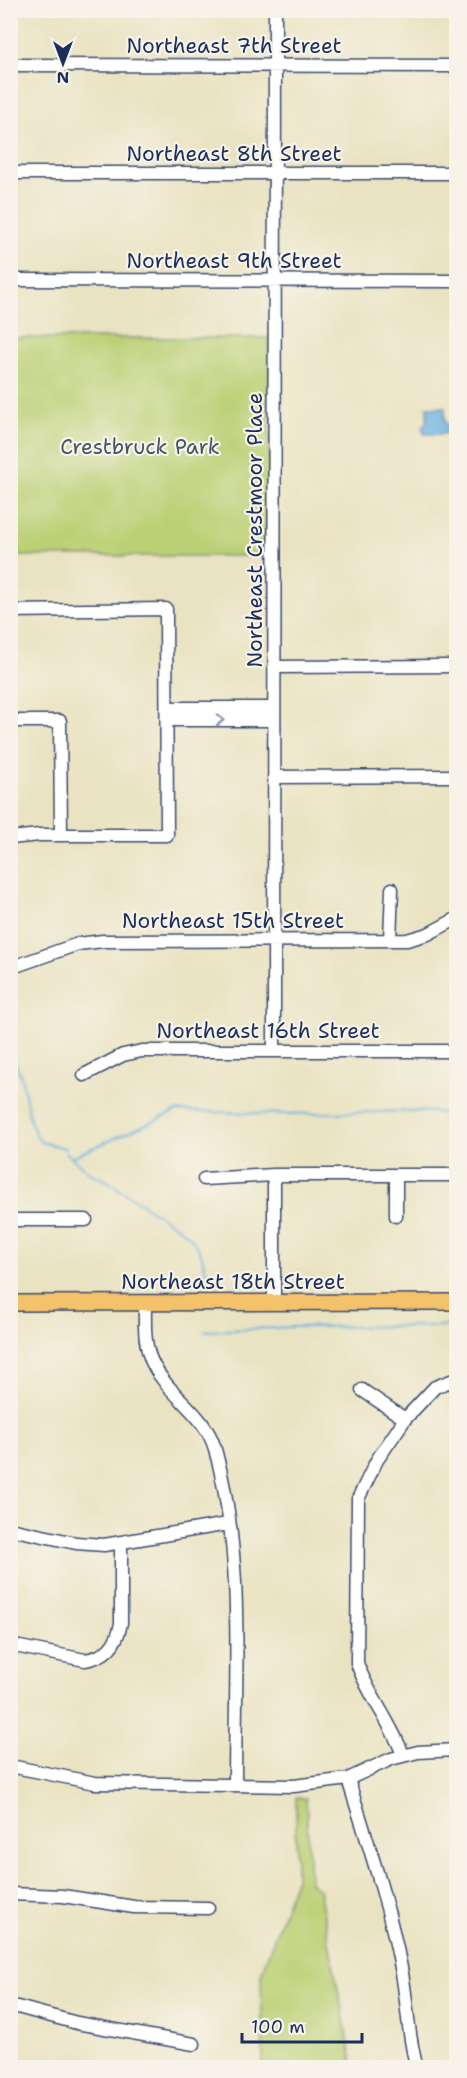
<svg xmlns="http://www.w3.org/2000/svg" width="467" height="2078" font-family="'Shantell Sans',sans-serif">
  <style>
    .green { fill: #bbd074; stroke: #6b8069; stroke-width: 1.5 }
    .water { fill: #64afdd; stroke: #406f9e; stroke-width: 1.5 }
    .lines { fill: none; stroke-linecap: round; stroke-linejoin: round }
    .stream { stroke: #64afdd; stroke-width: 2 }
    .minor-casing { stroke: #3a4a6d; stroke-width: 15 }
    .major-casing { stroke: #3a4a6d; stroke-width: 18 }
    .minor { stroke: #fff; stroke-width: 12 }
    .major { stroke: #f4c26a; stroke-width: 15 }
    .oneway { stroke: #8d97ae }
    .labels { text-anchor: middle; stroke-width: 4.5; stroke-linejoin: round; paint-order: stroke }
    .street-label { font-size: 21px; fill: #1b2f5e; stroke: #f7f3e8 }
    .park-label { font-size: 21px; fill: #435764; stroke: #f7f3e8 }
  </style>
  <rect width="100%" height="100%" fill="#f7f3e8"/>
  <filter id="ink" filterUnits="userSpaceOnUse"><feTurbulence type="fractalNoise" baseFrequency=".0167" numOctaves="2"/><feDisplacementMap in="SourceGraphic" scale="12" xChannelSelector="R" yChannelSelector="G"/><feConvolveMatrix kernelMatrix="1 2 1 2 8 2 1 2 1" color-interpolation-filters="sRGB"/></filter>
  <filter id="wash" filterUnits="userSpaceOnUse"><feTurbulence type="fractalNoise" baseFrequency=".008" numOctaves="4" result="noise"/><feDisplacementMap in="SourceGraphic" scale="24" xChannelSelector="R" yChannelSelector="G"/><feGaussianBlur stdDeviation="1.35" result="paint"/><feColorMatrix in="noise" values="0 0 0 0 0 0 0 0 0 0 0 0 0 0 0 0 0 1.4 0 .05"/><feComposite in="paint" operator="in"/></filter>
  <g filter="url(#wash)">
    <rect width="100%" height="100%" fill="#eae3c2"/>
    <!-- green -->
    <path class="green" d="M11,338H269L270,556H11Z
      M296,1798H306L310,1883L319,1890L353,2067H263L261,1974L296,1878Z"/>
    <!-- water -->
    <path class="water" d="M427,407H445V421L449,427L445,434H424L422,427L427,421Z"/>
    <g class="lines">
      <!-- stream -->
      <path class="stream" d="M10,1056C30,1080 22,1119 41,1142L65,1148L66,1153L91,1174L107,1181L189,1235L201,1253L207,1276
        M72,1157L177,1111L286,1114L419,1111L456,1114
        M205,1331L294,1327L456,1326"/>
    </g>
  </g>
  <g filter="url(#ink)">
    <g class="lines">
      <defs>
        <path id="minor" d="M10,65L456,66
          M10,173H456
          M10,280L456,281
          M10,611L166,609L167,835H40L10,838
          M274,667L456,666
          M167,708H274
          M167,720H274
          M10,721H60L61,835
          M274,777L456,776
          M390,940L392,889
          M10,968L78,944L103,941L407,940L428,934L456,919
          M274,1050L275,10
          M84,1075L123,1055L142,1051H456
          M396,1175V1216
          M204,1179L274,1175H456
          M10,1220H86
          M145,1303C145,1324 143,1346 154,1366C170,1397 205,1413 215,1449C245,1558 235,1673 235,1785
          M274,1303V1175
          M362,1390L405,1419
          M10,1529L76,1543L104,1545L228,1524
          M10,1645L85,1660C106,1657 117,1645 121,1623V1543
          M403,1755C391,1722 368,1695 357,1663L358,1499L377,1460L405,1419L435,1387L456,1379
          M10,1766L95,1783L294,1786L348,1779L391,1759L418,1752L456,1750
          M348,1779C367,1841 389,1904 401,1968C408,2002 407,2034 417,2068
          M10,1894L63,1896L134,1907L208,1908
          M10,2005L77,2023L194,2044"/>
        <path id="major" d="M10,1303L456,1302"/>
      </defs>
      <!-- minor casing -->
      <use href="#minor" class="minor-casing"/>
      <!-- major casing -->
      <use href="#major" class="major-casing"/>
      <!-- minor -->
      <use href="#minor" class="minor"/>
      <!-- major -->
      <use href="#major" class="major"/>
    </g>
    <!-- one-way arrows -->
    <defs><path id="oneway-chevron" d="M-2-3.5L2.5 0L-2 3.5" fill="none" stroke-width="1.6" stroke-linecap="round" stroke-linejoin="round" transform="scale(1.5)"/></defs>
    <use class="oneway" href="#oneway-chevron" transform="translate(220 720)"/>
  </g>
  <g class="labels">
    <!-- street labels -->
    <g class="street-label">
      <text x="234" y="53">Northeast 7th Street</text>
      <text x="234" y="161">Northeast 8th Street</text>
      <text x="234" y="268">Northeast 9th Street</text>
      <text transform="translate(255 530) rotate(-90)" y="7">Northeast Crestmoor Place</text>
      <text x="233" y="928">Northeast 15th Street</text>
      <text x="268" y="1038">Northeast 16th Street</text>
      <text x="233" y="1289">Northeast 18th Street</text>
    </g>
    <!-- park labels -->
    <g class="park-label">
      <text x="140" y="454">Crestbruck Park</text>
    </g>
  </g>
  <!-- margin -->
  <rect width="467" height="2078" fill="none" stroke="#f7f3e8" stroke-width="36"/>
  <!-- north arrow -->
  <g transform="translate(63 63) rotate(180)" stroke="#f7f3e8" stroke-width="4.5" paint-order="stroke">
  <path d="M0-4.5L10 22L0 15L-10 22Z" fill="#1b2f5e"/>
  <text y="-9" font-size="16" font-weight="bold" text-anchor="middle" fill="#1b2f5e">N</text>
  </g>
  <!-- scale -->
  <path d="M242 2033v9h120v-9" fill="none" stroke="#1b2f5e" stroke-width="3"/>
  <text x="251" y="2033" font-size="18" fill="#1b2f5e" stroke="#f7f3e8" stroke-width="4.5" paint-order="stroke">100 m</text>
</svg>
